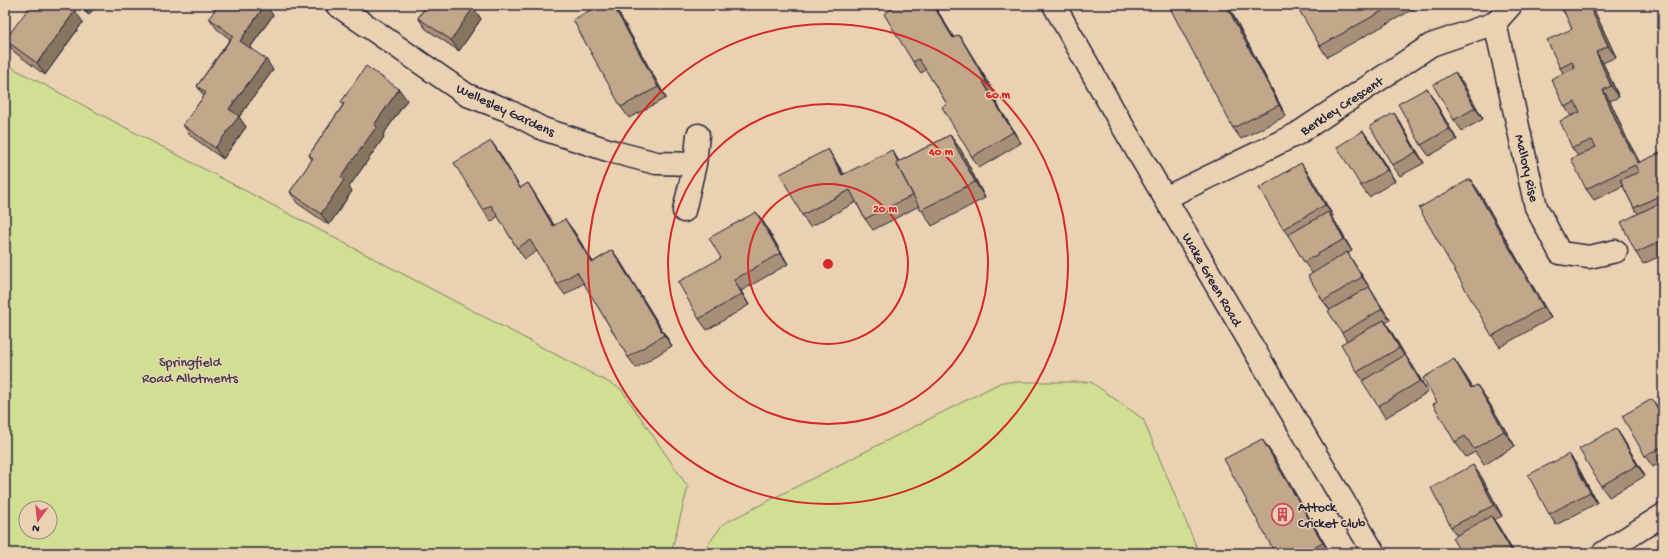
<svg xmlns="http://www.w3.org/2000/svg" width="1668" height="558" font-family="'Gochi Hand',sans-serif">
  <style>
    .green { fill: #d1df92; stroke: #7a8066; fill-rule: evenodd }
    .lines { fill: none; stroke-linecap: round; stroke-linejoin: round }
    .minor-casing { stroke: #22223b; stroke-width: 25 }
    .tertiary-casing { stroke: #22223b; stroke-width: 25 }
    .minor { stroke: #ead1b2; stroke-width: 22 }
    .tertiary { stroke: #ead1b2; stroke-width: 22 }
    .wall { fill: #a79077; stroke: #22223b }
    .shaded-wall { fill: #887561; stroke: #22223b }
    .building { fill: #c2a78a; stroke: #22223b }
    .ring { fill: none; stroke: #d62828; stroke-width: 2 }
    .labels { text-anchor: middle; stroke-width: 3; stroke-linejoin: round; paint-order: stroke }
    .street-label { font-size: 14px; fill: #22223b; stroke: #ead1b2 }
    .park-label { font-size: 14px; fill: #3c3e48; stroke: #ead1b2 }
    .poi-label { font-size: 14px; fill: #22223b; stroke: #ead1b2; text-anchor: start }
    .centre { fill: #d62828; stroke: #ead1b2; stroke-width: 2 }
    .ring-label { font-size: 12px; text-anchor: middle; font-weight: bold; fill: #d62828; stroke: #ead1b2; stroke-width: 3; stroke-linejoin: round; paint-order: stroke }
  </style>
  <rect width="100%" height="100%" fill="#ead1b2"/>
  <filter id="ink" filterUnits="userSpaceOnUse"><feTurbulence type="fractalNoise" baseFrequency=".025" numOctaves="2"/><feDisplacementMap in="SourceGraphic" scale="8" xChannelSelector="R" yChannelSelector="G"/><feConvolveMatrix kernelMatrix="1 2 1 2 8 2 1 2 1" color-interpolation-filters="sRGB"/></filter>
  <g filter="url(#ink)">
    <!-- green -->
    <path class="green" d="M5,64L621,389L688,487L671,553H5ZM26,508H50V532H26Z
      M1002,382H1091L1143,419L1199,553H702L723,524Z"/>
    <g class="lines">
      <defs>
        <path id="minor" d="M337,5L467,95L507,110L543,129L614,152L656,163L695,164
          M1495,23L1536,207L1560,253L1589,257L1616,251
          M1165,198L1297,134L1431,45L1495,23L1511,5
          M684,211L695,164L698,135
          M1603,553L1663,515"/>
        <path id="tertiary" d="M1054,5L1119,120L1374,553"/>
      </defs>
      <!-- minor casing -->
      <use href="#minor" class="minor-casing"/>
      <!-- tertiary casing -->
      <use href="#tertiary" class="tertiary-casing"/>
      <!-- minor -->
      <use href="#minor" class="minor"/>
      <!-- tertiary -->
      <use href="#tertiary" class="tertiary"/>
    </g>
    <!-- wall -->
    <path class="wall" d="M75,5H96L89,15Z
      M427,5H479L475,10L481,19L459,51L426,29L418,18Z
      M613,5H627L617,10L666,98L629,118L621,107Z
      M898,5H934L954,38L959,35L966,46L994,92L991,94L1021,143L979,168L972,157L947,104L926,70L921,73L913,62Z
      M1228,5L1286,116L1241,139L1233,128Z
      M1303,5H1421L1327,57L1320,46Z
      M1559,5H1597L1592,7L1594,10L1616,57L1603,63L1619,97L1610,101L1627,139L1640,163L1660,153L1663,157V255L1643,264L1636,253L1638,214L1634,208L1623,186L1594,200L1586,189L1578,156L1572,148L1571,116L1565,107L1563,73L1560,68L1572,29L1567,17Z
      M273,15L250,48L273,70L239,117L246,127L223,159L191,136L183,125L204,96L197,86L230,39L217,29L209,18Z
      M83,22L45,75L13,51L5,40Z
      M1455,72L1463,83L1483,119L1462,131L1454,120Z
      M1427,88L1434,100L1457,140L1429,156L1421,145Z
      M407,100L383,135L384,137L349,187L352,191L329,225L297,203L290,192L312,160L309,155L343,105L341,102Z
      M1394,113L1401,124L1424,163L1400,176L1392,165Z
      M1363,131L1371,142L1395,181L1369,197L1361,186Z
      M950,135L961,150L985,198L932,226L919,206L873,230L865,219L856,202L810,227L802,215L835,160L844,174L900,161Z
      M499,152L520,188L528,183L535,194L554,225L573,230L593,262L612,250L620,261L672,346L636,368L628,357L584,283L565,295L557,284L537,251L525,259L517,248L498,216L491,222L483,210Z
      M1309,174L1333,216L1331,217L1336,223L1352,251L1348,253L1354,263L1390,320L1386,323L1391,331L1405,355L1413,366L1428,392L1385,418L1378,406L1363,380L1357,372L1347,341L1342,333L1330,310L1323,301L1312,273L1304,262L1291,239L1283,229Z
      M1470,179L1478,190L1551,318L1500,347L1492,336Z
      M756,212L764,223L788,264L741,291L749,305L707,330L699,319L721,258Z
      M1465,375L1473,388L1477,385L1488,401L1515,446L1484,465L1475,452L1466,457L1455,442L1437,402Z
      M1660,410L1663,415V461L1653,467L1645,456Z
      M1616,428L1623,439L1645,476L1609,497L1601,486Z
      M1569,454L1577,465L1597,503L1556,525L1549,514Z
      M1273,455L1330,553H1275Z
      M1481,476L1502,516L1494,520L1499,527L1514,553H1461L1457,536L1451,527Z"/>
    <!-- shaded-wall -->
    <path class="shaded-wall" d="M82,5H96L89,15Z
      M265,5H266L273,15L247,52L240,41Z
      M467,5H479L475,10L481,19L459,51L451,40Z
      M613,5L617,10L666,98L658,87Z
      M933,5H934L961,49L953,38Z
      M1226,5H1228L1286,116L1279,105Z
      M1589,5H1591L1594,10L1616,57L1608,46Z
      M75,11L83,22L45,75L37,63Z
      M959,35L966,46L994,92L986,81Z
      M1596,52L1603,63L1619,97L1611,86Z
      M266,59L273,70L239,117L246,127L223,159L215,148L229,109Z
      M1455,72L1463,83L1483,119L1475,108Z
      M983,82L991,94L1021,143L1013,132Z
      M1427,88L1434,100L1457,140L1449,129Z
      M399,89L407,100L383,135L384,137L349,187L352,191L329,225L321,214L341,177L374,125Z
      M1603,90L1610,101L1627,139L1646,174L1638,163L1619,128Z
      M1394,113L1401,124L1424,163L1416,152Z
      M1363,131L1371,142L1395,181L1387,170Z
      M950,135L961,150L985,198L975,182Z
      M491,141L499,152L527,199L520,188Z
      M828,149L835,160L850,186L842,175Z
      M892,150L899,161L914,194Z
      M1301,163L1309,174L1333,216L1325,205Z
      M1470,179L1478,190L1551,318L1543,307Z
      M528,183L535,194L561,237L553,226Z
      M756,212L764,223L788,264L780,253Z
      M1328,212L1336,223L1352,251L1344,239Z
      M565,219L573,230L600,274L592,263Z
      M612,250L620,261L672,346L664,335Z
      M1347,252L1354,263L1370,288L1362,277Z
      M734,280L741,291L749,305L742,294Z
      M1369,287L1390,320L1382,309Z
      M1384,320L1391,331L1407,359L1399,348Z
      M1405,355L1413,366L1428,392L1420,381Z
      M1454,359L1465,375L1482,404L1471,388Z
      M1477,385L1488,401L1515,446L1504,431Z
      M1652,399L1660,410L1663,415V417Z
      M1616,428L1623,439L1645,476L1637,465Z
      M1262,439L1273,455L1330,553L1323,543Z
      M1569,454L1577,465L1597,503L1590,492Z
      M1473,465L1481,476L1502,516L1494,505Z
      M1491,516L1499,527L1514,553H1513Z"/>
    <!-- building -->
    <path class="building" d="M31,5H66L75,11L37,63L5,40Z
      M219,5H265L240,41L266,59L229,109L239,116L215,148L183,125L206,93L197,86L233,36L209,18Z
      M427,5H469L473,8L451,40L418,18Z
      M599,5H613L658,87L621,107L573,20Z
      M898,5H933L953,38L959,35L986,81L983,82L1013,132L972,157L942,107L947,104L919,59L913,62L884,14Z
      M1175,5H1226L1279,105L1233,128L1170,8Z
      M1303,5H1393L1320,46L1298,8Z
      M1572,5H1589L1608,46L1596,52L1611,86L1603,90L1619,128L1638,163L1660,153L1663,160V240L1636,253L1621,222L1662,202L1659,196L1634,208L1620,180L1639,172L1635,165L1586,189L1571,159L1596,147L1592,140L1572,148L1560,121L1580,112L1575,102L1565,107L1551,79L1575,68L1572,62L1560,68L1547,40L1572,29L1563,9Z
      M366,66L399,89L374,125L377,126L341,177L344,180L321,214L290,192L313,158L309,155L344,104L341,102Z
      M1455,72L1475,108L1454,120L1433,85Z
      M1427,88L1449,129L1421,145L1398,104Z
      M1394,113L1416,152L1392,165L1370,126Z
      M1363,131L1387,170L1361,186L1337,147Z
      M950,135L975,182L921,210L896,163Z
      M491,141L520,188L528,183L553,226L565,219L592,263L612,250L664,335L628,357L577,272L557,284L530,240L517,248L491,205L483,210L454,163Z
      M828,149L842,175L892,150L898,162L896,163L913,195L865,219L850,190L802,215L780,174Z
      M1301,163L1325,205L1283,229L1259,188Z
      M1470,179L1543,307L1492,336L1419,208Z
      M756,212L780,253L734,280L742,294L699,319L678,282L721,258L709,238Z
      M1328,212L1344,239L1304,262L1288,235Z
      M1347,252L1362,277L1323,301L1308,276Z
      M1369,287L1382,309L1342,333L1328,311Z
      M1384,320L1399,348L1357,372L1341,344Z
      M1405,355L1420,381L1378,406L1362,381Z
      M1454,359L1471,388L1477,385L1504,431L1474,449L1465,436L1455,442L1433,404L1437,402L1423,378Z
      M1652,399L1663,417V446L1645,456L1622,416Z
      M1616,428L1637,465L1601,486L1579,449Z
      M1262,439L1323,543L1303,553H1275L1224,459Z
      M1569,454L1590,492L1549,514L1528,475Z
      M1473,465L1494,505L1451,527L1431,488Z
      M1491,516L1513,553H1461L1452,538Z"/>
  </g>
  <!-- distance rings -->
  <g class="ring">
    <circle cx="828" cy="264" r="80"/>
    <circle cx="828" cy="264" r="160"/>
    <circle cx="828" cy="264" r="240"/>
  </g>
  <!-- icons -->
  <defs>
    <symbol id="building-ring" viewBox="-11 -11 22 22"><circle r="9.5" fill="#ead1b2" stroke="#d1495b" stroke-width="1.5"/><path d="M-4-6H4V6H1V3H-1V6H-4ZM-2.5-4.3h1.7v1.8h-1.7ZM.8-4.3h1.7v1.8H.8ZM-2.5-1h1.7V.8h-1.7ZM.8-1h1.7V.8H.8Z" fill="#d1495b"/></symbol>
  </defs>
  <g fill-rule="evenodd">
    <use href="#building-ring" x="1270" y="502" width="25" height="25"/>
  </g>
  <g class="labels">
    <!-- street labels -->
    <g class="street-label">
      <text transform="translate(1341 105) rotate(-33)" y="5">Berkley Crescent</text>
      <text transform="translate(506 109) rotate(25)" y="5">Wellesley Gardens</text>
      <text transform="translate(1528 168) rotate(77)" y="5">Mallory Rise</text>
      <text transform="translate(1213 279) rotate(60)" y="5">Wake Green Road</text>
    </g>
    <!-- park labels -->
    <g class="park-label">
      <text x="190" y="366">Springfield<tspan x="190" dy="16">Road Allotments</tspan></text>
    </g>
    <!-- poi labels -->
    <g class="poi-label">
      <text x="1298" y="511">Attock<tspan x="1298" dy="16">Cricket Club</tspan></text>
    </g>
  </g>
  <circle cx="828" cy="264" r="6" class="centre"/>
  <g class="ring-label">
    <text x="998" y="98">60 m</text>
    <text x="941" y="155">40 m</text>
    <text x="885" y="212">20 m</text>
  </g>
  <!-- margin -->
  <rect width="1668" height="558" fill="none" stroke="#ead1b2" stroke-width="20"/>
  <rect x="10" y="10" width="1648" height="538" fill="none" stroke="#22223b" stroke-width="1.5" filter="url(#ink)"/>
  <!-- north arrow -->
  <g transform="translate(38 520) rotate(195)"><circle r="19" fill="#ead1b2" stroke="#9a8b82"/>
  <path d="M0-3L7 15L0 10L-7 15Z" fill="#d1495b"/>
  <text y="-6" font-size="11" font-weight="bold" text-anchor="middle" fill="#22223b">N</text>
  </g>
</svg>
